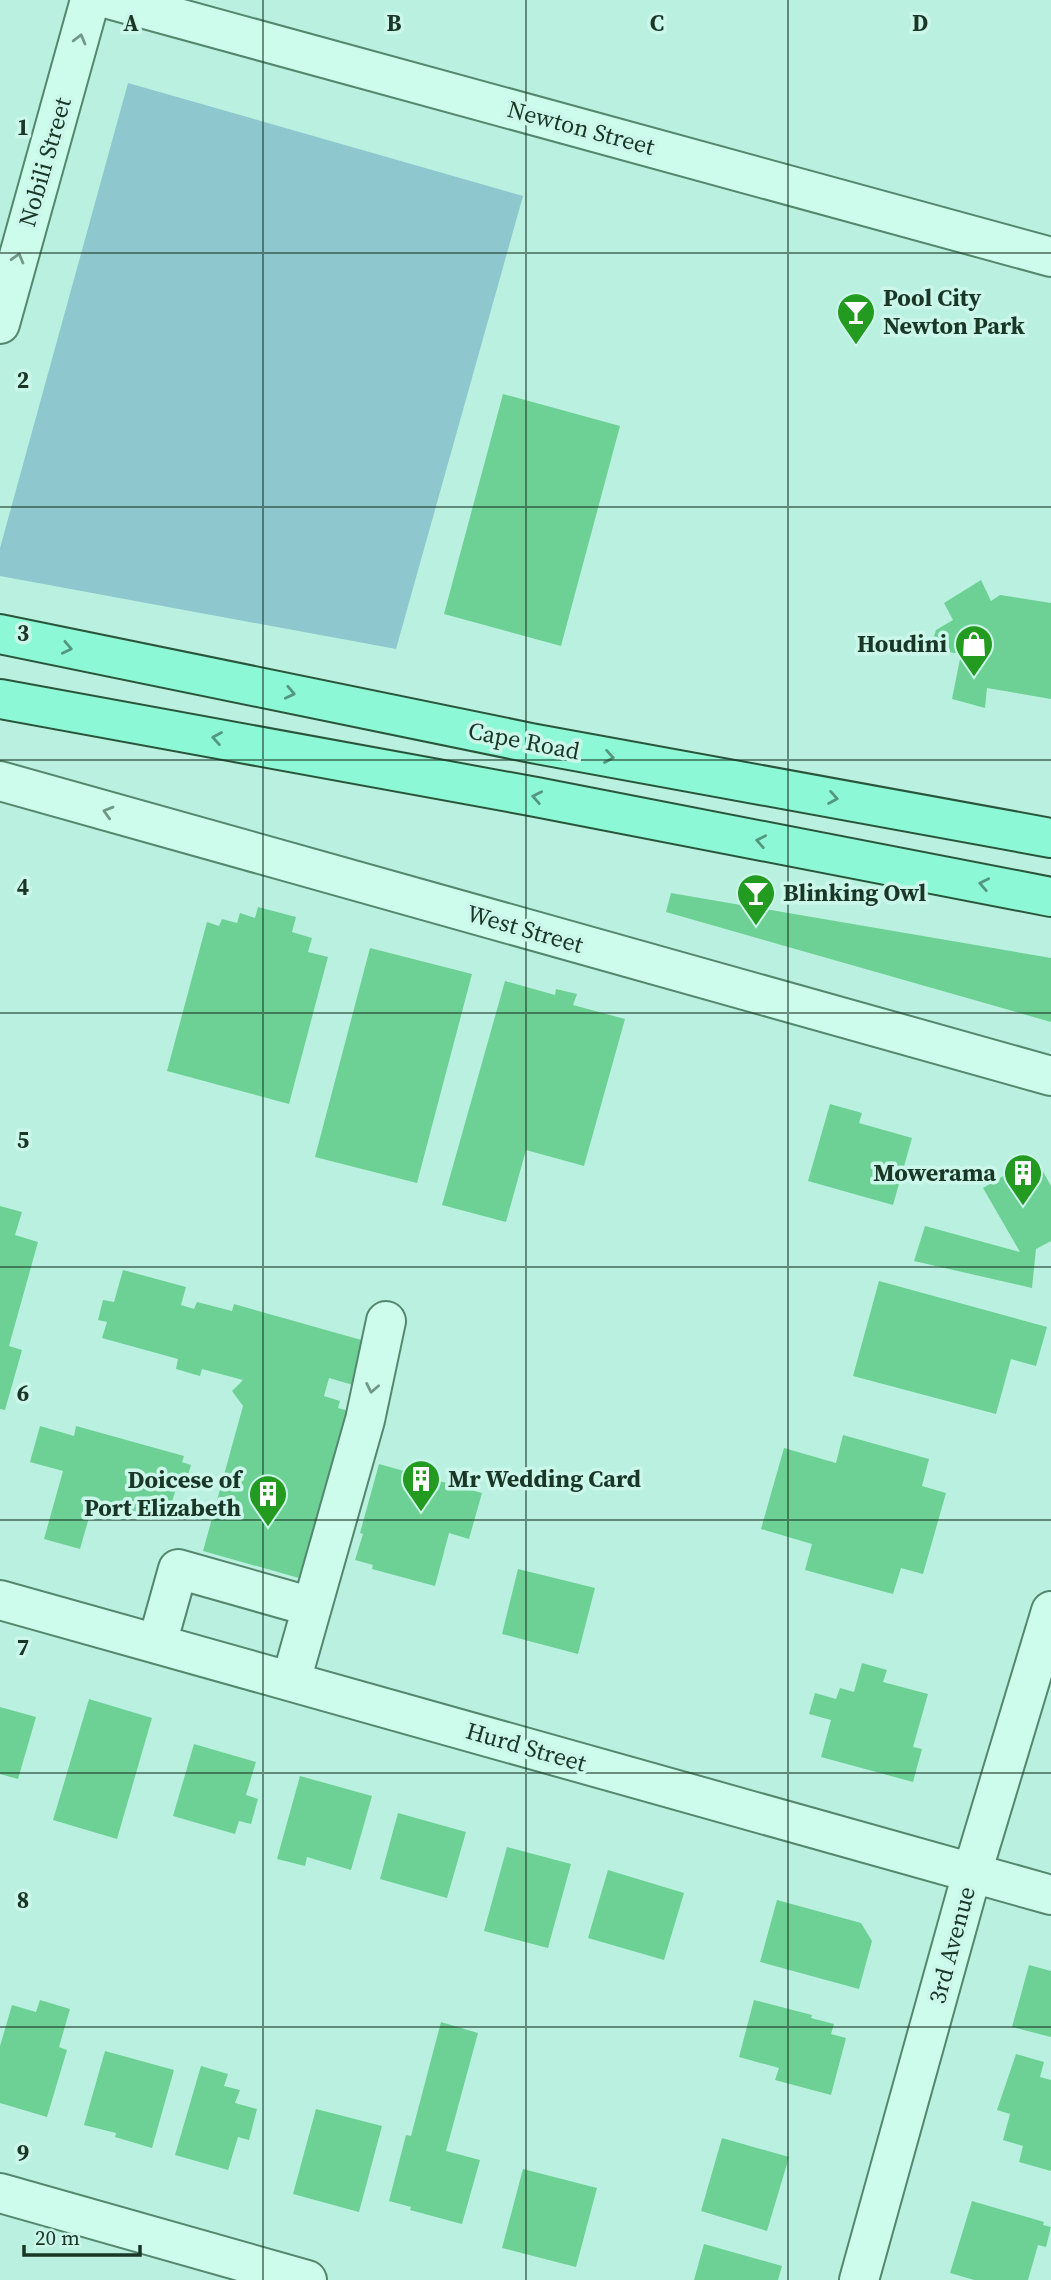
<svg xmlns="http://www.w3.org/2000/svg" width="1051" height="2280" font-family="'Source Serif 4',serif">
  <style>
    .green { fill: #8ec8ce }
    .building { fill: #6dd195 }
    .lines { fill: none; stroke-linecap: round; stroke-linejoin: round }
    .minor-casing { stroke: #53886e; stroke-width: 42 }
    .major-casing { stroke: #29553c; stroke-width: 42 }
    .minor { stroke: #cdfbec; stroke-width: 38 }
    .major { stroke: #8df8d5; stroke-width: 38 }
    .oneway { stroke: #73988a }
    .oneway2 { stroke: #53977e }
    .grid { fill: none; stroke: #193627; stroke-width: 2; stroke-opacity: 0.55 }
    .labels { text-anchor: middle; stroke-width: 7; stroke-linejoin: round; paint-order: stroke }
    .street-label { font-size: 24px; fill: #193627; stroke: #caf7e9 }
    .poi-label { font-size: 24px; font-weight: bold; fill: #193627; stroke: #caf7e9; text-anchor: start }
    .grid-label { font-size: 23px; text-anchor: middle; font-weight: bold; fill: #193627; stroke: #caf7e9; stroke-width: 7; stroke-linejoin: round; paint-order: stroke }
  </style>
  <rect width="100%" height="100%" fill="#baf0df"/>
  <!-- green -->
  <path class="green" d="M128,83L523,196L396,649L0,576V548Z"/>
  <!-- building -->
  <path class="building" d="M503,394L620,426L561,646L444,614Z
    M981,580L991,601L1000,595L1051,603V699L987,688L985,708L952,699L961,654L930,649L936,630L953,620L944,603Z
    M671,893L1051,958V1022L666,912Z
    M258,907L296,917L292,932L312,938L308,952L328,957L289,1104L167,1071L207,922L219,926L222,919L237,923L240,913L255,918Z
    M370,948L472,974L417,1183L315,1157Z
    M505,981L555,995L556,989L577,994L573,1005L625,1019L584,1166L526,1150L506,1222L442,1205Z
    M830,1104L862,1113L859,1123L912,1138L893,1205L808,1181Z
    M1035,1157L1051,1186V1241L1036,1249L1032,1288L914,1261L925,1226L1020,1252L983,1188Z
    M0,1206L22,1212L15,1235L38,1242L9,1346L22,1350L5,1410L0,1409Z
    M123,1270L186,1287L181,1305L194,1309L197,1302L232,1311L234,1304L365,1341L353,1385L329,1378L324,1396L340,1401L338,1408L359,1414L313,1582L203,1551L243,1406L232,1391L243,1380L202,1369L200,1376L176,1369L178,1359L102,1338L107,1322L98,1320L103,1300L114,1302Z
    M879,1281L1047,1327L1036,1366L1011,1359L996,1414L853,1376Z
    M40,1426L74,1436L76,1426L184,1456L182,1462L191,1465L186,1482L178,1481L167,1520L94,1500L80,1549L44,1539L63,1471L30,1462Z
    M843,1435L929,1459L922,1486L946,1493L923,1574L901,1568L893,1594L805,1570L812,1544L761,1529L784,1448L836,1463Z
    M379,1464L482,1493L469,1539L449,1533L435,1586L372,1569L373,1565L355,1560L363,1534L360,1533Z
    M518,1569L595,1588L578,1654L502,1634Z
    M862,1663L887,1670L883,1682L928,1694L913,1747L922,1749L913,1782L821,1757L831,1720L809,1714L815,1693L836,1699L840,1688L854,1692Z
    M89,1699L152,1718L117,1839L53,1820Z
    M0,1707L36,1717L18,1779L0,1774Z
    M194,1744L256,1762L246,1795L258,1799L251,1824L239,1821L235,1834L173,1816Z
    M300,1776L372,1796L351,1870L307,1857L305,1866L277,1859Z
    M398,1813L466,1832L447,1898L380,1879Z
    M507,1847L571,1864L548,1948L484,1931Z
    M608,1870L684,1893L664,1960L588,1938Z
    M777,1900L861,1923L872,1941L859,1989L760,1962Z
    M1029,1965L1051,1971V2037L1012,2027Z
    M40,2000L70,2009L59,2047L67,2050L47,2117L0,2103V2046L12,2005L36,2012Z
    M754,2000L812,2015L811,2018L834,2024L831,2034L846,2038L831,2095L775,2080L779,2068L739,2057Z
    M441,2022L478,2033L446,2151L480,2160L462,2224L410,2210L411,2207L389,2201L406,2135L411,2136Z
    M105,2051L174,2070L152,2148L115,2137L116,2133L84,2125Z
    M1016,2054L1044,2062L1040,2077L1051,2080V2171L1019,2162L1023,2146L1003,2140L1010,2114L997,2110Z
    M201,2066L228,2074L224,2086L240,2090L235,2103L257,2109L249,2140L238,2137L228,2170L175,2155Z
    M316,2109L382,2126L359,2212L293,2194Z
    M722,2138L789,2157L767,2231L701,2211Z
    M523,2169L597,2188L576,2267L502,2248Z
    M972,2201L1044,2222L1043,2225L1051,2227L1046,2247L1038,2245L1028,2280H974L950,2273Z
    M704,2244L782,2266L778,2280H694Z"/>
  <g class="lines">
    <defs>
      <path id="minor" d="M112,0L1051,257
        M0,324L90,0
        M0,781L1051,1076
        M0,1600L1051,1895
        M157,1644L178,1569L312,1607
        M291,1681L365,1420L386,1321
        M0,2193L307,2280
        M859,2280L972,1873L1051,1611"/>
      <path id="major" d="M0,634L531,743L1051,838
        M0,699L536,797L1051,897"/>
    </defs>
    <!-- minor casing -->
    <use href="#minor" class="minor-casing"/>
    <!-- major casing -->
    <use href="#major" class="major-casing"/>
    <!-- minor -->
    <use href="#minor" class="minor"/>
    <!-- major -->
    <use href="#major" class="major"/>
  </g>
  <!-- one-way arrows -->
  <defs><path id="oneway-chevron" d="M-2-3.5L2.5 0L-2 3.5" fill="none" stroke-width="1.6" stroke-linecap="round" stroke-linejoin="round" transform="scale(1.75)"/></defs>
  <g class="oneway">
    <use href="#oneway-chevron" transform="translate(80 39) rotate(-75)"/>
    <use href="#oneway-chevron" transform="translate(18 258) rotate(-74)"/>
    <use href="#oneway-chevron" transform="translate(108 812) rotate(-164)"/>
    <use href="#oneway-chevron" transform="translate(372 1388) rotate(101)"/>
  </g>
  <g class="oneway2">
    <use href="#oneway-chevron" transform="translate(67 648) rotate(12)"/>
    <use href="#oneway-chevron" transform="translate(290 693) rotate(12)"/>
    <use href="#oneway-chevron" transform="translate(217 738) rotate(-170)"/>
    <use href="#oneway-chevron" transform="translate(609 757) rotate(10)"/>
    <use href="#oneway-chevron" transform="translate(537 797) rotate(-169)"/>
    <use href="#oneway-chevron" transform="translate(833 798) rotate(10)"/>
    <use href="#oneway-chevron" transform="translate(761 841) rotate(-169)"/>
    <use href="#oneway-chevron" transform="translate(984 884) rotate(-169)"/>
  </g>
  <!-- grid -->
  <path class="grid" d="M263,0V2280M526,0V2280M788,0V2280M0,253H1051M0,507H1051M0,760H1051M0,1013H1051M0,1267H1051M0,1520H1051M0,1773H1051M0,2027H1051"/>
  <!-- icons -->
  <defs>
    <symbol id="bar-pin" viewBox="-11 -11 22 30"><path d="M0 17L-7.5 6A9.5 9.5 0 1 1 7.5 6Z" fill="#239a20" stroke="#caf7e9"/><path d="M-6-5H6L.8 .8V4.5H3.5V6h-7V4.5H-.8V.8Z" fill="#fff"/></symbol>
    <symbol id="shop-pin" viewBox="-11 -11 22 30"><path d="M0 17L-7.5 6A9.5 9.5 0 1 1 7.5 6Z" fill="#239a20" stroke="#caf7e9"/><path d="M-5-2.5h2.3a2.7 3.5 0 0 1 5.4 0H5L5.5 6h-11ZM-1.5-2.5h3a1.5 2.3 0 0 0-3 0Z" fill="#fff"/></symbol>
    <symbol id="building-pin" viewBox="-11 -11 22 30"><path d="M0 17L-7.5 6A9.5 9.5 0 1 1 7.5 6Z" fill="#239a20" stroke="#caf7e9"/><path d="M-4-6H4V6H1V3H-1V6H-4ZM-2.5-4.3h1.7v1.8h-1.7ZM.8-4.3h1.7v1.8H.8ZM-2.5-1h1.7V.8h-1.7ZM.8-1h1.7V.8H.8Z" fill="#fff"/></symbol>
  </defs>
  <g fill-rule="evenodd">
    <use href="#bar-pin" x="834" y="290" width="44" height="60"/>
    <use href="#shop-pin" x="952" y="622" width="44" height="60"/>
    <use href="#bar-pin" x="734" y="871" width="44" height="60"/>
    <use href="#building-pin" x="1001" y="1151" width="44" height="60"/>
    <use href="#building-pin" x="399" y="1457" width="44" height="60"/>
    <use href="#building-pin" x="246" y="1472" width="44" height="60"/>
  </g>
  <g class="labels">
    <!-- street labels -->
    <g class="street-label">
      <text transform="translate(581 128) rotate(15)" y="8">Newton Street</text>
      <text transform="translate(45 162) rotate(-74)" y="8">Nobili Street</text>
      <text transform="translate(524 741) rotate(11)" y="8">Cape Road</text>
      <text transform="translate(525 929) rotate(16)" y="8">West Street</text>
      <text transform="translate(526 1747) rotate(16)" y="8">Hurd Street</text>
      <text transform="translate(952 1945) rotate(-75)" y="8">3rd Avenue</text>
    </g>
    <!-- poi labels -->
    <g class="poi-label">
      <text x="883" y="306">Pool City<tspan x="883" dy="28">Newton Park</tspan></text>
      <text x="947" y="652" text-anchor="end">Houdini</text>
      <text x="783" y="901">Blinking Owl</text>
      <text x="996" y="1181" text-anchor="end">Mowerama</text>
      <text x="448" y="1487">Mr Wedding Card</text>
      <text x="241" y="1488" text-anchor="end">Doicese of<tspan x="241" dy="28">Port Elizabeth</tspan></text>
    </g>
  </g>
  <g class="grid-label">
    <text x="131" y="31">A</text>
    <text x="394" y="31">B</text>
    <text x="657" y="31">C</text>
    <text x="920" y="31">D</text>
    <text x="23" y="135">1</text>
    <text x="23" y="388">2</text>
    <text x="23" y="641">3</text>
    <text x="23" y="895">4</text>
    <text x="23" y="1148">5</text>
    <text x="23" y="1401">6</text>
    <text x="23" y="1655">7</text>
    <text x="23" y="1908">8</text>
    <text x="23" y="2161">9</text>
  </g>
  <!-- scale -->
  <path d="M24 2245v10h116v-10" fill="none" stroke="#193627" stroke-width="3.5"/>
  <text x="35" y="2245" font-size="21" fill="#193627" stroke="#caf7e9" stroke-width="5" paint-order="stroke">20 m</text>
</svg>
